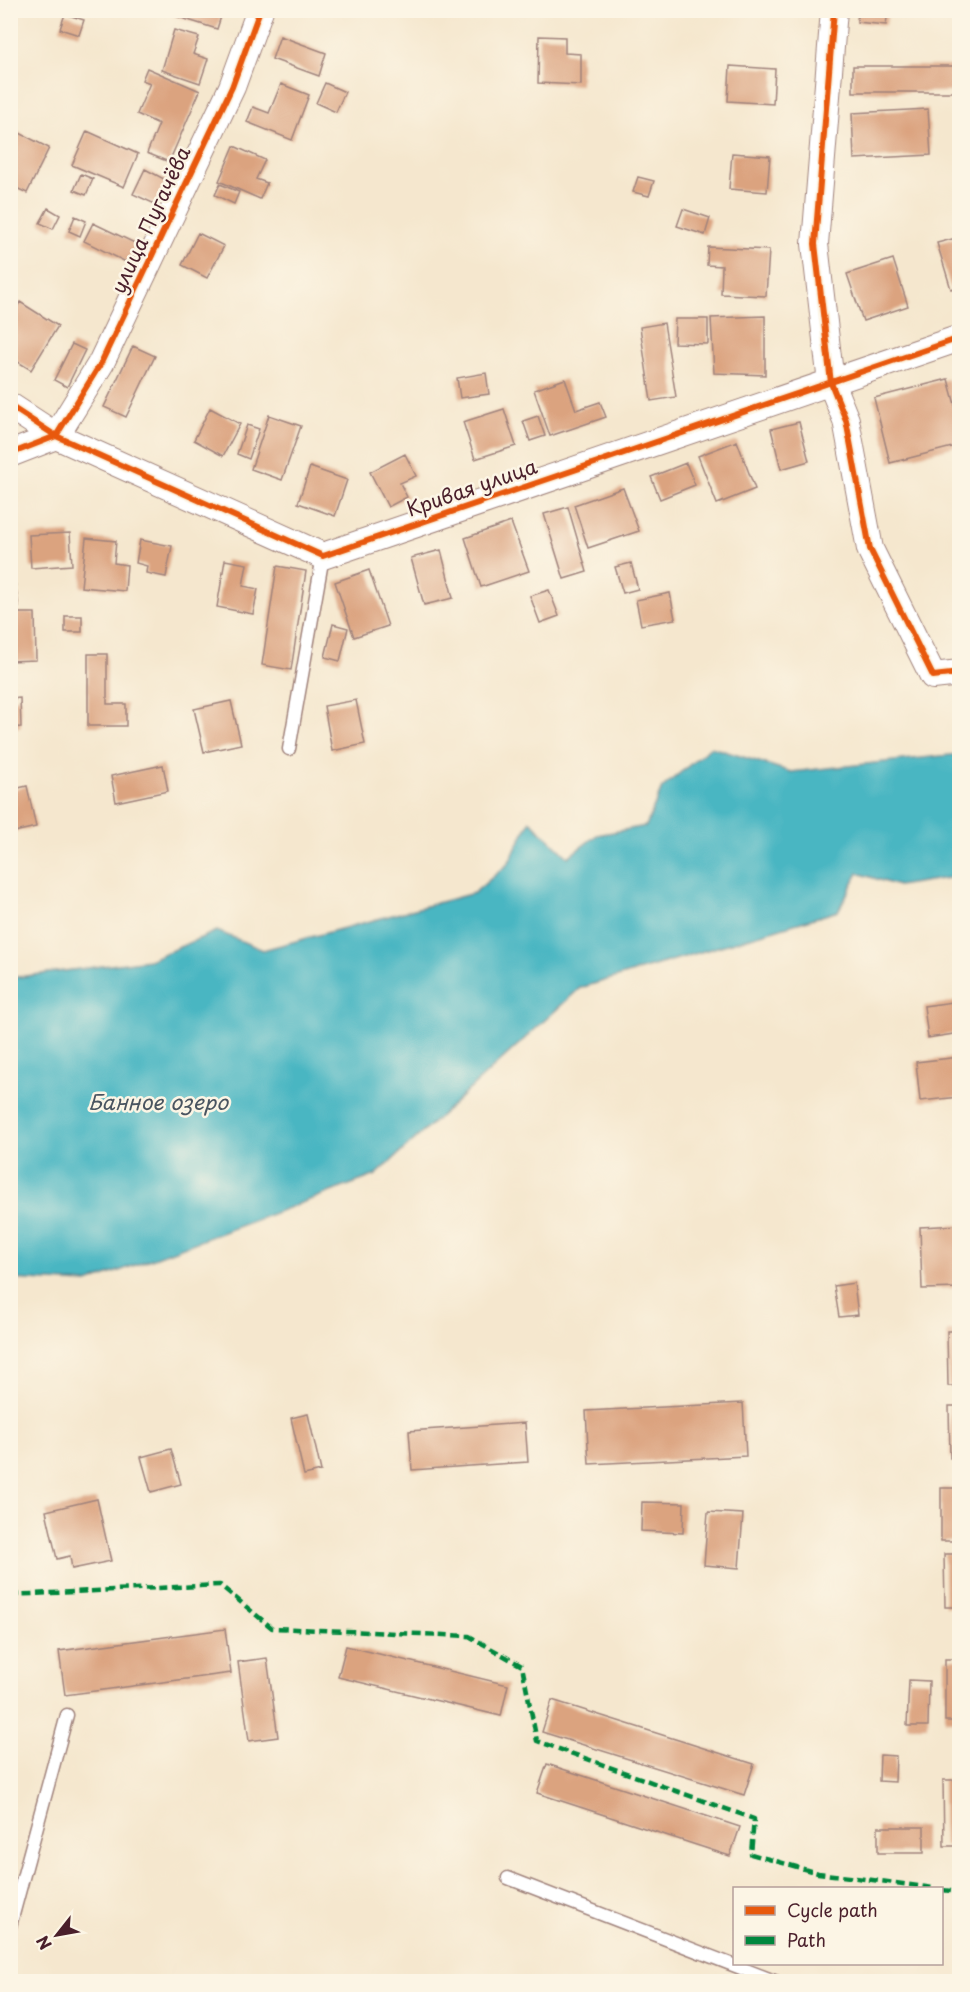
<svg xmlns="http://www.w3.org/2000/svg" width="970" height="1992" font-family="'Playpen Sans',sans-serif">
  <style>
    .water { fill: #48b6c2; stroke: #496a76; stroke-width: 1.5 }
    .building { fill: #dba37f }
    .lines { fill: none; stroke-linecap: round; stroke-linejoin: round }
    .service-casing { stroke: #a0837c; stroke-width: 15 }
    .minor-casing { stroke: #a0837c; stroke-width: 28 }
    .service { stroke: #fff; stroke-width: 12 }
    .minor { stroke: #fff; stroke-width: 26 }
    .quiet { stroke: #00873e; stroke-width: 4.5; stroke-dasharray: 9 4.5; stroke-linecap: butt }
    .cycleway-casing { stroke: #fcf5e5; stroke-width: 10 }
    .cycleway { stroke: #e8590c; stroke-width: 6 }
    .labels { text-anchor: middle; stroke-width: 5; stroke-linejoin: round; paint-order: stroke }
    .street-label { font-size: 20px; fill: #4a1f2b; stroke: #fcf5e5 }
    .water-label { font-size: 21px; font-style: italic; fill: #495460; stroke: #fcf5e5 }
  </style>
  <rect width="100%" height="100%" fill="#fcf5e5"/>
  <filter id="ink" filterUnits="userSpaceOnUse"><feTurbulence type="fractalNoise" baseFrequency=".0167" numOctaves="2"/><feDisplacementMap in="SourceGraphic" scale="12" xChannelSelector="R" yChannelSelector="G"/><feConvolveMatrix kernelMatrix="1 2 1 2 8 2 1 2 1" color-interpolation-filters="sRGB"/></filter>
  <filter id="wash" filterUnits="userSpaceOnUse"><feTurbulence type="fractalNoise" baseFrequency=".008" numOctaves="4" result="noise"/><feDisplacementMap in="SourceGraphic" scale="24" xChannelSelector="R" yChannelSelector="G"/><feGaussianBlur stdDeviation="1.35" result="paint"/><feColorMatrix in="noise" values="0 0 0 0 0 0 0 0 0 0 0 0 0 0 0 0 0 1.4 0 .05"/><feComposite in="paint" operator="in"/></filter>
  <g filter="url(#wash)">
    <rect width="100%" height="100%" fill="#f5e7ce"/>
    <!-- water -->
    <path class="water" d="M711,747L791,772L959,754V872L954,877L898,886L858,873L838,911L580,988L376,1175L87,1283L11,1279V978L149,960L217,931L263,950L474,893L508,864L530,821L568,857L597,835L646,826L662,788Z"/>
    <g id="blocks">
      <!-- building -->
      <path class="building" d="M174,10H223L217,29L172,15Z
        M858,10H888L886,25L857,22Z
        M65,14L84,20L79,35L60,29Z
        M174,30L199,37L193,54L208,59L200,83L162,70Z
        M280,36L326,53L319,76L272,59Z
        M539,36L565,37V53L581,54V85L538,83Z
        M730,66L775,69L773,104L728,101Z
        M853,66H960V92H853Z
        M147,68L200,91L169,162L147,153L159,124L137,114L150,83L142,80Z
        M325,83L345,92L336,112L316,103Z
        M281,84L309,95L292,140L247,122L253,107L269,113Z
        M928,109L931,155L854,159L852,113Z
        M10,128L49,148L27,193L10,185Z
        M87,131L138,154L124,187L72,165Z
        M234,146L265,160L256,179L267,183L260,199L219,181Z
        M732,153L770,156L767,192L729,189Z
        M145,169L166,180L155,204L133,194Z
        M81,174L93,179L86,195L74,190Z
        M638,177L654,181L649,196L633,192Z
        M220,184L239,192L234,204L215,195Z
        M48,208L60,215L53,229L40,223Z
        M683,209L710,218L705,235L677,226Z
        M75,216L86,221L80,236L69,231Z
        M93,223L139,245L130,264L84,241Z
        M198,233L224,246L207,278L182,265Z
        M960,237V286L951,289L937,243Z
        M708,247L769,250L766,296L721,294L722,266L707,265Z
        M893,259L908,306L863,321L847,274Z
        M20,302L58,326L31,370L10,357V318Z
        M765,316V375L714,373L711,318Z
        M675,319H708V344L674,343Z
        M664,323L676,397L651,401L640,327Z
        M72,344L85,350L67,387L54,380Z
        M133,346L155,356L126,417L104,407Z
        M486,373L489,394L460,398L457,378Z
        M565,379L576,410L600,402L606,417L550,436L534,390Z
        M948,379L960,423V445L890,463L874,398Z
        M210,408L240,424L223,456L194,440Z
        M504,409L516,446L475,459L463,422Z
        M269,415L301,426L282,480L251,469Z
        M538,416L545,436L530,441L523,421Z
        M799,422L809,461L781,469L771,429Z
        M247,425L259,429L249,459L237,454Z
        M737,441L755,489L717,504L698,456Z
        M405,454L416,476L400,483L407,497L388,507L370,472Z
        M686,463L695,485L660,499L651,477Z
        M310,467L347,480L335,516L298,503Z
        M623,488L639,531L588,548L574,505Z
        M568,507L587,572L564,579L544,514Z
        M511,522L529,571L481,587L465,538Z
        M70,533L72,565L31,568L29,535Z
        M86,538L116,541L114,563L127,565L125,591L81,587Z
        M140,540L172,546L166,577L146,573L147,566L136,563Z
        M10,549L19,607L10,608Z
        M441,550L453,598L424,605L411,558Z
        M225,560L247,564L243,586L258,589L253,614L217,607Z
        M631,563L638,589L623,593L615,567Z
        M277,566L306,571L291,670L262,665Z
        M369,570L388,626L354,637L335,582Z
        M549,590L559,616L540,623L530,596Z
        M670,593L675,619L641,625L636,600Z
        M10,613H35L36,660L10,661Z
        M65,616H82V632H65Z
        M333,624L348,628L340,661L325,657Z
        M88,654H107V704H126V726H88Z
        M20,698L21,727L10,728V699Z
        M356,700L365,744L332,751L324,706Z
        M231,701L241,744L204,752L194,709Z
        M163,765L168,791L116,802L111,776Z
        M27,786L36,827L10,833V790Z
        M960,1001V1033L928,1038L924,1006Z
        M960,1057V1097L920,1101L916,1062Z
        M960,1225V1288L922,1289L920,1227Z
        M854,1283L858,1315L839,1317L834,1286Z
        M947,1331H960V1386H948Z
        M743,1403L746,1456L589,1464L586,1411Z
        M949,1406H960V1458H950Z
        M308,1414L321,1471L304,1475L291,1418Z
        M525,1423L528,1462L412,1470L409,1431Z
        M171,1449L181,1484L151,1492L141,1457Z
        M941,1488H960V1541H941Z
        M97,1499L111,1561L72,1569L70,1556L57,1559L46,1511Z
        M642,1502L684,1503L683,1533L641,1531Z
        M708,1512L743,1514L739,1568L704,1565Z
        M944,1554H960V1607H945Z
        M225,1629L231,1673L65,1695L59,1651Z
        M346,1646L508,1685L501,1716L338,1677Z
        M267,1658L278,1737L249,1741L238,1662Z
        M945,1659H960V1721H945Z
        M909,1680L929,1681L928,1726H907Z
        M552,1700L754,1764L744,1795L542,1732Z
        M880,1755L896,1756L895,1782L879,1781Z
        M547,1764L740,1827L730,1856L537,1793Z
        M943,1780H960V1846H944Z
        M878,1827H924V1853H878Z"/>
    </g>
  </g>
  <g filter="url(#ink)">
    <use href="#blocks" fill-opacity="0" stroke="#a0837c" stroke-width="1.5"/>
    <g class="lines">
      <defs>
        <path id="service" d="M289,749L323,556
          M508,1878L777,1982
          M10,1926L67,1715"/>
        <path id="minor" d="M834,10L815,244L831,383L846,420L870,549L933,676L960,673
          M10,406L56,436L323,556L960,338
          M10,454L56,436L101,363L232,87L260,10"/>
      </defs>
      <!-- service casing -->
      <use href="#service" class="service-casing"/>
      <!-- minor casing -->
      <use href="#minor" class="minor-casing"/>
      <!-- service -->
      <use href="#service" class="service"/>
      <!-- minor -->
      <use href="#minor" class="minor"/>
      <!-- quiet -->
      <path class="quiet" d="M10,1595L220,1585L272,1628L469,1636L522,1666L537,1741L754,1819L751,1854L818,1873L934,1888
        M942,1890L960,1892"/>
      <defs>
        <path id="cycleway" d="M834,10L815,244L831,383L846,420L870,549L933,676L960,673
          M10,406L56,436L323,556L960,338
          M10,454L56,436L101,363L232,87L260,10"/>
      </defs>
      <!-- cycleway casing -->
      <use href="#cycleway" class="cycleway-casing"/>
      <!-- cycleway -->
      <use href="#cycleway" class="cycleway"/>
    </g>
  </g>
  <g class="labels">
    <!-- street labels -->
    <g class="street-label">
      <text transform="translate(151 220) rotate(-65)" y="7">улица Пугачёва</text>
      <text transform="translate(472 488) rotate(-19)" y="7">Кривая улица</text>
    </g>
    <!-- water labels -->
    <g class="water-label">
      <text x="158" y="1110">Банное озеро</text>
    </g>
  </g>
  <!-- margin -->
  <rect width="970" height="1992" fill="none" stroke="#fcf5e5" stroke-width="36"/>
  <!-- legend -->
  <rect x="733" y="1887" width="210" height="78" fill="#fcf5e5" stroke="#b59f9b" stroke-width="1.5"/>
  <rect x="745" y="1906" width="30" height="9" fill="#e8590c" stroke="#b59f9b" stroke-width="1.5"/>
  <text x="787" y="1917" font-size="18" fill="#4a1f2b">Cycle path</text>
  <rect x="745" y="1936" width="30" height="9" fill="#00873e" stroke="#b59f9b" stroke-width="1.5"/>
  <text x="787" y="1947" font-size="18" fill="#4a1f2b">Path</text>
  <!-- north arrow -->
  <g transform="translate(57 1935) rotate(239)" stroke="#fcf5e5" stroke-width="4.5" paint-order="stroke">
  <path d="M0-4.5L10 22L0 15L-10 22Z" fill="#4a1f2b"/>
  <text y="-9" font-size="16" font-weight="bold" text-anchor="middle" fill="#4a1f2b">N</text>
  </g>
</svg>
